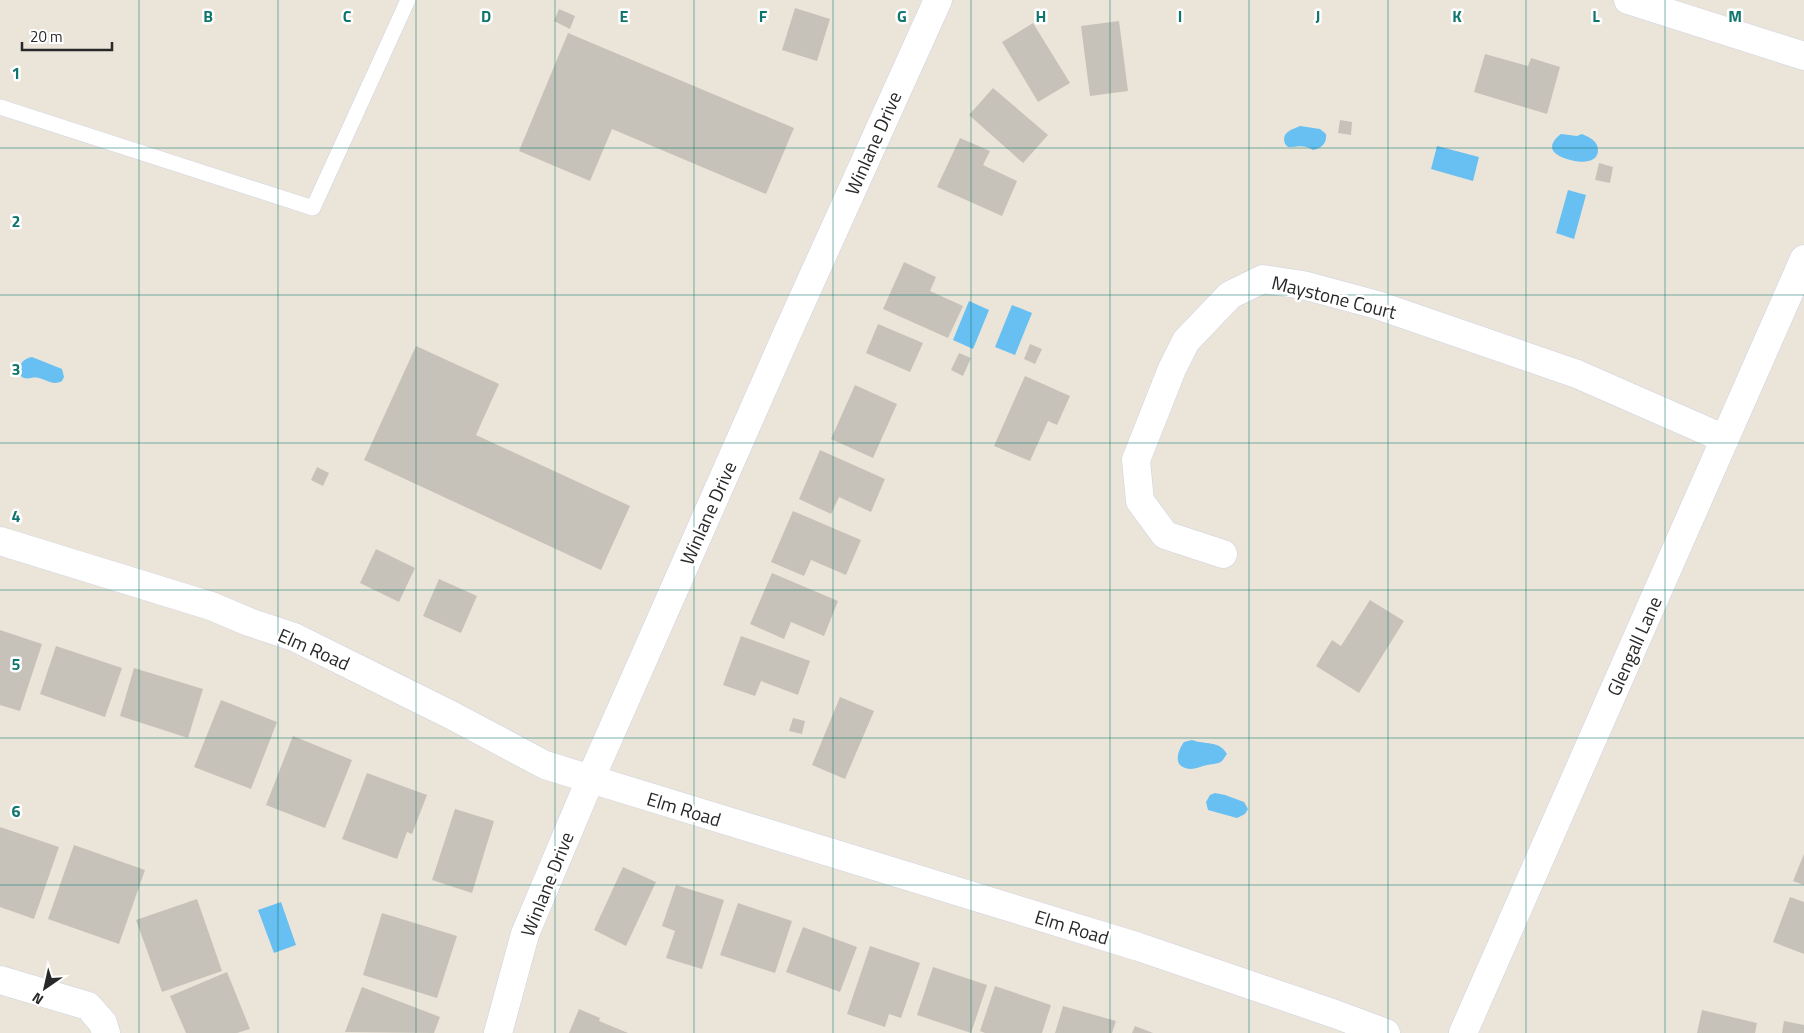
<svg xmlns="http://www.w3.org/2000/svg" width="1804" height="1033" font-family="'Titillium Web',sans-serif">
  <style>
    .water { fill: #68bff1 }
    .building { fill: #c6c2b9 }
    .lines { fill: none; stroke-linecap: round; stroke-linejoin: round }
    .lane-casing { stroke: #ced0e2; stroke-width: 16 }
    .street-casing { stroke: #ced0e2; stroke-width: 29 }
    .lane { stroke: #fff; stroke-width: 15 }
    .street { stroke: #fff; stroke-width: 28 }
    .grid { fill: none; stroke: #0f766e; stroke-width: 1; stroke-opacity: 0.55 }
    .labels { text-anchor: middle; stroke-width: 5; stroke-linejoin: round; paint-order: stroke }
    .street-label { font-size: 19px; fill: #282828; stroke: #fff }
    .grid-label { font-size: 16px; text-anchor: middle; font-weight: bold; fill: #0f766e; stroke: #fff; stroke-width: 5; stroke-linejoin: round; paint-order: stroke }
  </style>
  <rect width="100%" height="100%" fill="#ebe5d9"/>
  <!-- water -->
  <path class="water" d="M1300,126L1320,129L1326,134C1327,143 1322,148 1313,150C1304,144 1298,147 1288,147L1285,144C1281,132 1291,130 1300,126Z
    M1561,134L1577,136L1582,134C1589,137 1598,141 1598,150C1598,169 1564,161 1555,153C1548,147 1555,138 1561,134Z
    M1437,146L1479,157L1473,181L1431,169Z
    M1568,190L1586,195L1574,239L1556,233Z
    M969,301L989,310L973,349L953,340Z
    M1012,305L1032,313L1015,355L995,347Z
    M32,357L62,369L64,377L62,381C52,386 48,380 39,378C30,376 24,383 18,372C20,363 23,359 32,357Z
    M1192,740C1205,745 1219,740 1227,754C1225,756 1224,759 1222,761C1219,764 1211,764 1207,765C1202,766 1195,769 1191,769C1172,768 1177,752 1184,742Z
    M1215,793L1225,795L1244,802L1248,809L1245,814L1237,818L1208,810L1206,802L1210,795Z
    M281,902L296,945L274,953L258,910Z"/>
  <!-- building -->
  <path class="building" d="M795,8L830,19L817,61L782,50Z
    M559,9L575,16L570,29L554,21Z
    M1119,21L1128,91L1090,96L1081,26Z
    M1033,23L1070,83L1038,102L1002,42Z
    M568,33L794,128L766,194L612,129L590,181L519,151Z
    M1485,54L1528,66L1531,58L1560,67L1547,114L1474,92Z
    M993,88L1048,135L1023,163L969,115Z
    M1340,120L1352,122L1351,135L1338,133Z
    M960,138L990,151L983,165L1017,181L1002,216L937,187Z
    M1599,163L1613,167L1610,183L1595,180Z
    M904,262L936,277L930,291L963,306L948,338L883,309Z
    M878,324L923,343L910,372L866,353Z
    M1030,344L1042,349L1035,364L1024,359Z
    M416,346L499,384L476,435L630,506L601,570L364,460Z
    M959,353L971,358L963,376L951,370Z
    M1025,376L1070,396L1057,425L1048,421L1030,461L994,446Z
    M855,385L897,404L873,458L831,439Z
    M820,450L885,479L871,512L839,497L831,514L799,499Z
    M317,467L329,473L323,486L311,480Z
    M793,511L861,540L846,575L811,560L804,576L771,562Z
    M376,549L415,568L399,602L360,583Z
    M772,573L838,601L824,636L791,622L784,639L750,624Z
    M439,579L477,596L461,633L423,616Z
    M1370,600L1404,621L1359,693L1316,666L1332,640L1341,646Z
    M0,630L42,644L20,711L0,705Z
    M741,636L810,661L798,695L761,681L755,696L723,685Z
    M56,646L122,668L105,717L40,694Z
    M134,668L203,689L188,738L120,716Z
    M840,697L874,711L845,779L812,765Z
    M221,700L277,722L251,789L194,767Z
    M793,718L805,721L802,734L789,731Z
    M293,736L352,760L325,828L266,805Z
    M367,773L427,795L412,834L407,832L397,859L342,839Z
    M455,809L494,821L472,893L432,880Z
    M0,827L59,847L34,919L0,907Z
    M74,845L145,870L119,944L48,919Z
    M1804,854V885L1793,881Z
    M623,867L656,882L626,946L594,930Z
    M676,885L724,900L702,969L666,958L675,931L662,926Z
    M1790,897L1804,902V954L1773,942Z
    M197,899L222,971L162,992L136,920Z
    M738,903L792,921L775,973L720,955Z
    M382,913L457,936L437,998L363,975Z
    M803,927L857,947L840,992L786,972Z
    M870,946L920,963L901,1018L889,1014L885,1027L847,1014Z
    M933,967L987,985L971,1033L917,1015Z
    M227,972L250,1029L237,1033H186L170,996Z
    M995,986L1051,1005L1042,1033H985L980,1031Z
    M362,987L440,1017L434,1033L345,1032Z
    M1063,1006L1116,1021L1112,1033H1055Z
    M579,1009L600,1018L599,1021L628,1033H569Z
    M1702,1010L1757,1023L1755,1033H1697Z
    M1784,1021L1804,1025V1033H1782Z
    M1135,1026L1153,1033H1132Z"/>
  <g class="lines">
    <defs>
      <path id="lane" d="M0,107L313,208L408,0"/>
      <path id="street" d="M1628,0L1804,56
        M0,541L211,606L249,622L294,637L453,716L545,765L1139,947L1335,1014L1386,1033
        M1223,554L1165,535L1140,501L1136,460L1172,369L1186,341L1230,295L1263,279L1303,285L1377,305L1577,374L1725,439
        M0,980L88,1006L103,1023L106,1033
        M498,1033L525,934L590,780L786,336L938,0
        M1463,1033L1804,259"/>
    </defs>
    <!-- lane casing -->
    <use href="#lane" class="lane-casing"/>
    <!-- street casing -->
    <use href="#street" class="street-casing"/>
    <!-- lane -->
    <use href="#lane" class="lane"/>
    <!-- street -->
    <use href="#street" class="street"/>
  </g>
  <!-- grid -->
  <path class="grid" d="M139,0V1033M278,0V1033M416,0V1033M555,0V1033M694,0V1033M833,0V1033M971,0V1033M1110,0V1033M1249,0V1033M1388,0V1033M1526,0V1033M1665,0V1033M0,148H1804M0,295H1804M0,443H1804M0,590H1804M0,738H1804M0,885H1804"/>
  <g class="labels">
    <!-- street labels -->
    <g class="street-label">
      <text transform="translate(873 143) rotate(-66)" y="7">Winlane Drive</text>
      <text transform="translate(1334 297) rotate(14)" y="7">Maystone Court</text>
      <text transform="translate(708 513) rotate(-66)" y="7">Winlane Drive</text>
      <text transform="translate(1634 646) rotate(-66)" y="7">Glengall Lane</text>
      <text transform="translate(314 649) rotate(24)" y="7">Elm Road</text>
      <text transform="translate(684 809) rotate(17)" y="7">Elm Road</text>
      <text transform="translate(547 884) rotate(-68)" y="7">Winlane Drive</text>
      <text transform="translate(1072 927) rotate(17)" y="7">Elm Road</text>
    </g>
  </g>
  <g class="grid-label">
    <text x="208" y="22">B</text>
    <text x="347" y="22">C</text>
    <text x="486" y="22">D</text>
    <text x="624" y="22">E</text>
    <text x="763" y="22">F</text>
    <text x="902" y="22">G</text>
    <text x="1041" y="22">H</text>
    <text x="1180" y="22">I</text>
    <text x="1318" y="22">J</text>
    <text x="1457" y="22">K</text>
    <text x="1596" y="22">L</text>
    <text x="1735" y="22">M</text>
    <text x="16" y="79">1</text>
    <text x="16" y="227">2</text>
    <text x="16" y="375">3</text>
    <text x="16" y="522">4</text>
    <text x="16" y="670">5</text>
    <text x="16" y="817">6</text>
  </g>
  <!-- north arrow -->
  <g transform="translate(45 988) rotate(214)" stroke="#ffffff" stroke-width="4" paint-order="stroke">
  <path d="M0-4L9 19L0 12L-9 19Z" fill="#282828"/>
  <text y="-8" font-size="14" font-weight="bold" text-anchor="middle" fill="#282828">N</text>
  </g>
  <!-- scale -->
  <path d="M22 42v8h90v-8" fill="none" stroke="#282828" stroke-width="2.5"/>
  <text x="30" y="42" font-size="15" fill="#282828" stroke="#ffffff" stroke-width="4" paint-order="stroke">20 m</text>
</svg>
